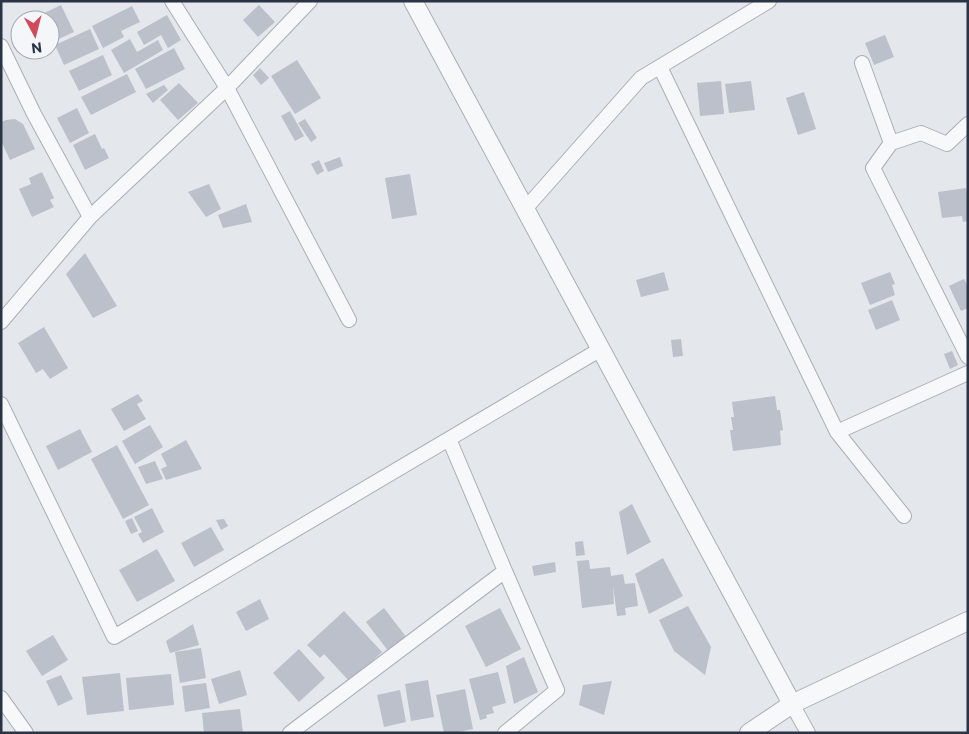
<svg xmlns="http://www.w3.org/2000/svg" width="969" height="734" font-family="Commissioner,sans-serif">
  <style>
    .building { fill: #bbc0ca }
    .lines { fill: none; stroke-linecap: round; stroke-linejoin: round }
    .minor-casing { stroke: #a9aeb7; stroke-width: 16 }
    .tertiary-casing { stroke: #a9aeb7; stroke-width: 20 }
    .minor { stroke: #f7f8fa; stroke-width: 14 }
    .tertiary { stroke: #f7f8fa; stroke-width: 18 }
  </style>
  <rect width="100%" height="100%" fill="#e4e7ec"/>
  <!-- building -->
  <path class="building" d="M61,5L74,32L50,43V20H38L36,17Z
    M259,5L275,22L258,37L243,20Z
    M132,6L140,22L121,31L124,37L103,48L92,26Z
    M167,15L181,40L168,48L161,35L144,45L137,32Z
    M90,29L99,49L64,65L55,45Z
    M885,35L894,57L874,65L865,43Z
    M130,39L137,52L158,40L163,50L124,73L111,50Z
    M174,48L185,69L146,89L135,69Z
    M103,55L112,75L79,91L69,71Z
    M297,60L321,98L295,114L271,76Z
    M260,68L269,78L261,85L253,75Z
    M127,74L136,92L91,115L81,97Z
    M721,81L724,114L700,116L697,83Z
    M751,81L755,110L729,113L725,84Z
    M179,83L198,103L178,120L160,100Z
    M164,85L168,90L153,103L146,94Z
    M804,92L816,129L798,135L786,98Z
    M77,108L89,133L70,143L57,118Z
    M290,111L304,136L295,141L281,116Z
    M15,119L23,124L35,149L10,160L1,141V122L6,120Z
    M305,119L317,138L311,142L298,123Z
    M95,134L102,149L104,148L109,158L85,170L73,145Z
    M340,157L343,166L328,172L324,163Z
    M319,160L324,171L317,175L311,164Z
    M42,172L54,198L50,200L54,207L32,217L19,189L31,184L29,178Z
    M410,174L417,215L392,219L385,178Z
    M209,184L221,209L206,217L188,192Z
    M966,188L968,199V221L963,222L962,216L942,218L938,192Z
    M246,204L252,222L223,228L218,215Z
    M85,253L117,306L93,318L66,274Z
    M664,272L669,290L641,297L636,280Z
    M890,272L895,284L892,285L895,295L870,305L861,283Z
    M964,279L968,286V308L961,311L949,286Z
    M892,300L900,320L876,330L868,310Z
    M44,327L68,368L50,379L43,369L36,373L18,343Z
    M681,339L683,356L673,357L671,340Z
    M952,351L958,365L950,369L944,354Z
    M138,394L143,401L137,404L146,419L124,431L111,409Z
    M775,396L777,410H780L783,430L780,431L781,445L733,451L730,430H733L731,417H734L732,402Z
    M150,425L163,447L135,464L122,441Z
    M80,429L92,452L58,470L46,446Z
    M186,440L202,469L166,480L161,469L167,466L161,454Z
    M117,445L149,505L123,519L91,459Z
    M155,461L163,479L146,484L138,467Z
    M632,504L651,542L627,555L619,512Z
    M152,508L164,532L143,543L138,534L142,532L134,517Z
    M132,518L138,531L131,534L125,521Z
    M224,519L228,526L221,530L216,520Z
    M211,527L224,550L194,567L181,543Z
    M583,541L585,555L576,556L575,542Z
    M157,549L175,581L137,602L119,570Z
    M663,558L683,596L649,614L635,574Z
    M589,560L590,569L610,567L611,576L623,574L625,584L635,583L638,606L625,608L626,615L617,616L613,585L614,604L582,608L577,561Z
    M555,562L556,572L534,576L532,566Z
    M260,599L269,619L246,631L236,612Z
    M688,606L711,647L705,675L674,651L659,620Z
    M384,608L407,638L389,652L366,622Z
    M500,608L521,649L486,667L465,626Z
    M344,611L382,652L350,682L324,654L320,658L307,645Z
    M193,624L199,645L170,653L166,641Z
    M53,635L68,660L42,676L26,651Z
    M201,648L206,678L180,683L175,652Z
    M299,649L325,678L299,702L273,673Z
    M524,657L538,692L514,704L506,666Z
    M240,670L247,695L219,704L211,679Z
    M498,672L506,703L492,707L494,713L486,715L487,718L480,720L469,679Z
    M120,673L124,711L87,715L82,677Z
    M171,674L174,705L129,710L126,678Z
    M61,675L73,699L58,706L46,681Z
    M428,680L434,717L411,721L405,684Z
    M612,681L604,715L579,705L583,685Z
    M206,683L210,708L185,712L182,686Z
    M465,689L473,729L454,733H444L436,695Z
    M400,690L406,722L384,727L377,695Z
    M240,709L243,733H204L202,713Z"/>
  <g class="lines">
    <defs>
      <path id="minor" d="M172,1L227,88L349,320
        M1,46L34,114L90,217
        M862,63L891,143L873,168L968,357
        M660,67L837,432L904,516
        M891,143L921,133L947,144L968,124
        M525,209L641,78L769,1
        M1,322L90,217L227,88L310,1
        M1,404L114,637L601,349
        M837,432L968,373
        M449,439L505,571
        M1,698L26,733
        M792,704L808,733
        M290,733L505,571L557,690L505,733"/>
      <path id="tertiary" d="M413,1L792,704
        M749,733L792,704L968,621"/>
    </defs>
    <!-- minor casing -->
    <use href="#minor" class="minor-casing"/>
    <!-- tertiary casing -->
    <use href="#tertiary" class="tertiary-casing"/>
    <!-- minor -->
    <use href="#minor" class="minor"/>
    <!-- tertiary -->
    <use href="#tertiary" class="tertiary"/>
  </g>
  <!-- border -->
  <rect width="969" height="734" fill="none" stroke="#2b3445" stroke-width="5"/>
  <!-- north arrow -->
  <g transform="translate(35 35) rotate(173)"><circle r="24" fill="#f4f6f9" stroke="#a4a8b1"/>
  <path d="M0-4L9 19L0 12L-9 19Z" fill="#d1495b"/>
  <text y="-8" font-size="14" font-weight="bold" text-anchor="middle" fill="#2b3445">N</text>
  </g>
</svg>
